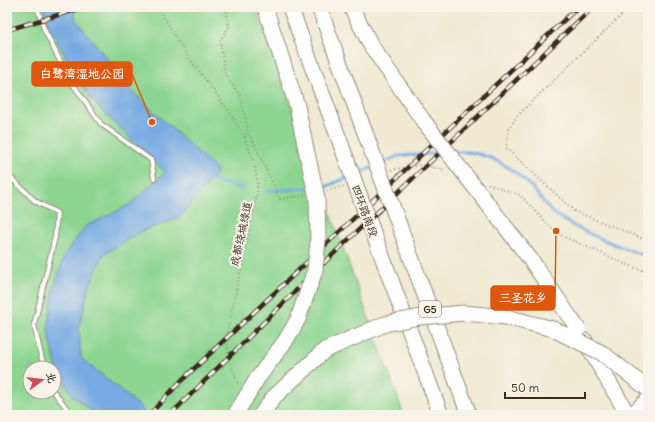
<svg xmlns="http://www.w3.org/2000/svg" width="655" height="422" font-family="Delius,'LXGW WenKai TC',sans-serif">
  <style>
    .green { fill: #8dd691; stroke: #648058; fill-rule: evenodd }
    .water { fill: #77aae3; stroke: #596a80 }
    .lines { fill: none; stroke-linecap: round; stroke-linejoin: round }
    .stream { stroke: #77aae3; stroke-width: 3 }
    .lane-casing { stroke: #968a78; stroke-width: 6 }
    .highway-casing { stroke: #968a78; stroke-width: 17 }
    .path { stroke: #968a78; stroke-width: 2; stroke-dasharray: 1 3; stroke-linecap: butt }
    .lane { stroke: #fff; stroke-width: 4 }
    .highway { stroke: #fff; stroke-width: 15 }
    .rail-casing { stroke: #3b2a1e; stroke-width: 4.5 }
    .rail { stroke: #f7f3e8; stroke-width: 3; stroke-dasharray: 9; stroke-linecap: butt }
    .highway-bridge-casing { stroke: #968a78; stroke-width: 17; stroke-linecap: butt }
    .highway-bridge { stroke: #fff; stroke-width: 15 }
    .labels { text-anchor: middle; stroke-width: 4; stroke-linejoin: round; paint-order: stroke }
    .shield { fill: #f7f3e8; stroke: #73665b; stroke-width: 1 }
    .shield-label { font-size: 10px; font-weight: bold; fill: #3b2a1e }
    .street-label { font-size: 11px; fill: #3b2a1e; stroke: #f7f3e8 }
    .leader { fill: none; stroke: #df570d; stroke-width: 1.5 }
    .callout-dot { fill: #df570d; stroke: #f7f3e8; stroke-width: 1.5 }
    .callout { fill: #df570d; stroke: #df570d; stroke-width: 1.5 }
    .callout-label { font-size: 12px; text-anchor: middle; font-weight: bold; fill: #fff }
  </style>
  <rect width="100%" height="100%" fill="#f7f3e8"/>
  <filter id="ink" filterUnits="userSpaceOnUse"><feTurbulence type="fractalNoise" baseFrequency=".025" numOctaves="2"/><feDisplacementMap in="SourceGraphic" scale="8" xChannelSelector="R" yChannelSelector="G"/><feConvolveMatrix kernelMatrix="1 2 1 2 8 2 1 2 1" color-interpolation-filters="sRGB"/></filter>
  <filter id="wash" filterUnits="userSpaceOnUse"><feTurbulence type="fractalNoise" baseFrequency=".012" numOctaves="4" result="noise"/><feDisplacementMap in="SourceGraphic" scale="16" xChannelSelector="R" yChannelSelector="G"/><feGaussianBlur stdDeviation="0.9" result="paint"/><feColorMatrix in="noise" values="0 0 0 0 0 0 0 0 0 0 0 0 0 0 0 0 0 1.4 0 .05"/><feComposite in="paint" operator="in"/></filter>
  <g filter="url(#wash)">
    <rect width="100%" height="100%" fill="#f0ead3"/>
    <!-- green -->
    <path class="green" d="M7,7H255L404,415H7ZM30,368H54V392H30Z"/>
    <!-- water -->
    <path class="water" d="M44,7H73L76,20L134,93L218,171L179,218L142,231L103,255L89,287L79,328L81,358L141,407L145,415H96L72,395L58,373L48,331L53,291L65,253L86,226L129,205L165,172L92,101L49,28Z"/>
    <g class="lines">
      <!-- stream -->
      <path class="stream" d="M455,152C485,150 514,167 534,190C541,198 548,210 556,215C584,234 617,245 648,257
        M380,164L398,156L443,153
        M356,174L373,167
        M207,179L242,188
        M319,187H325L349,177
        M266,191L311,188"/>
    </g>
  </g>
  <g filter="url(#ink)">
    <g class="lines">
      <defs>
        <path id="lane" d="M37,7L44,29L68,77L101,124L151,160L154,178
          M7,174L35,201L57,213L55,237L34,325L44,368
          M54,392L72,415"/>
        <path id="highway" d="M265,7L297,106L306,149
          M290,7L339,139
          M319,7L364,130
          M351,7L372,47L422,119
          M391,203L469,415
          M366,213L441,415
          M585,341L628,415
          M632,415L648,399"/>
      </defs>
      <!-- lane casing -->
      <use href="#lane" class="lane-casing"/>
      <!-- highway casing -->
      <use href="#highway" class="highway-casing"/>
      <!-- path -->
      <path class="path" d="M158,7C167,21 174,36 183,49C215,97 275,152 252,215L227,334L229,360L239,386
        M226,7L229,27L220,40L225,75L240,95L248,129L245,137
        M630,7L518,115L509,128L506,148L574,211L646,240L648,239
        M245,137L250,135L280,199L305,195
        M391,170L421,165L446,170
        M488,184L520,195L556,233L630,266L648,272
        M327,191L344,186"/>
      <!-- lane -->
      <use href="#lane" class="lane"/>
      <!-- highway -->
      <use href="#highway" class="highway"/>
      <defs>
        <path id="rail" d="M7,30L85,7
          M149,415L182,380L578,7
          M170,415L327,260L593,7"/>
      </defs>
      <!-- rail casing -->
      <use href="#rail" class="rail-casing"/>
      <!-- rail -->
      <use href="#rail" class="rail"/>
      <defs>
        <path id="highway-bridge" d="M422,119L531,260L578,329
          M364,130L391,203
          M339,139L366,213
          M235,415L257,379L286,340L298,319L315,270L318,241L317,198L306,149
          M261,415L274,397L325,350L385,324L420,317L464,313L506,317L553,329L602,353L648,389"/>
      </defs>
      <!-- highway-bridge casing -->
      <use href="#highway-bridge" class="highway-bridge-casing"/>
      <!-- highway-bridge -->
      <use href="#highway-bridge" class="highway-bridge"/>
    </g>
  </g>
  <g class="labels">
    <!-- shield labels -->
    <rect class="shield" x="419" y="301" width="22" height="16" rx="3"/>
    <g class="shield-label">
      <text x="430" y="313">G5</text>
    </g>
    <!-- street labels -->
    <g class="street-label">
      <text transform="translate(365 211) rotate(70)" y="4">四环路南段</text>
      <text transform="translate(241 234) rotate(-78)" y="4">成都绕城绿道</text>
    </g>
  </g>
  <!-- callouts -->
  <path class="leader" d="M152 122L132 74M556 231L555 298"/>
  <g class="callout-dot">
    <circle cx="152" cy="122" r="4"/>
    <circle cx="556" cy="231" r="4"/>
  </g>
  <g class="callout">
    <rect x="32" y="62" width="100" height="24" rx="4"/>
    <rect x="491" y="286" width="64" height="24" rx="4"/>
  </g>
  <g class="callout-label">
    <text x="82" y="78">白鹭湾湿地公园</text>
    <text x="523" y="302">三圣花乡</text>
  </g>
  <!-- margin -->
  <rect width="655" height="422" fill="none" stroke="#f7f3e8" stroke-width="24"/>
  <!-- north arrow -->
  <g transform="translate(42 380) rotate(75)"><circle r="19" fill="#f7f3e8" stroke="#aca397"/>
  <path d="M0-3L7 15L0 10L-7 15Z" fill="#d1495b"/>
  <text y="-6" font-size="11" font-weight="bold" text-anchor="middle" fill="#3b2a1e">北</text>
  </g>
  <!-- scale -->
  <path d="M505 392v6h80v-6" fill="none" stroke="#3b2a1e" stroke-width="2"/>
  <text x="511" y="392" font-size="12" fill="#3b2a1e" stroke="#f7f3e8" stroke-width="3" paint-order="stroke">50 m</text>
</svg>
